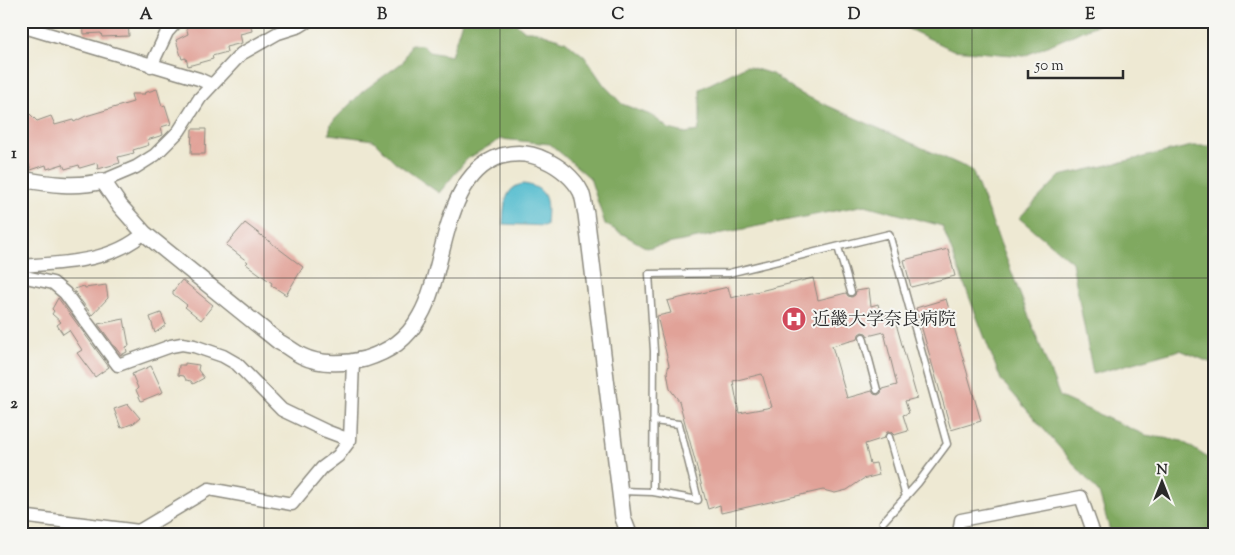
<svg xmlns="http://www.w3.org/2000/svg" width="1235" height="555" font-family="'Sorts Mill Goudy','Noto Serif JP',serif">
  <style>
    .forest { fill: #80a960; stroke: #566a46 }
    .water { fill: #51bbce; stroke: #3e737c }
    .building { fill: #e1a298; fill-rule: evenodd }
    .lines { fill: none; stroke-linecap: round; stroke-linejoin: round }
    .service-casing { stroke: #8c8a7f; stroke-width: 9 }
    .minor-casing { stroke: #8c8a7f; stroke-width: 15 }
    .tertiary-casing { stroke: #8c8a7f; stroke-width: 18 }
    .service { stroke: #fff; stroke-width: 6 }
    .minor { stroke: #fff; stroke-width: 12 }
    .tertiary { stroke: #fff; stroke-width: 15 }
    .grid { fill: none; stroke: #2b2b2b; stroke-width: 1; stroke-opacity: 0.55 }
    .labels { text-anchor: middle; stroke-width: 4; stroke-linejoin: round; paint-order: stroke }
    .poi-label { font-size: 18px; fill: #2b2b2b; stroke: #f6f6f2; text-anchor: start }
    .neatline { fill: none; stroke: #2b2b2b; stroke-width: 2 }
    .grid-label { font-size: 16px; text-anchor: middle; font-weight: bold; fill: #2b2b2b }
  </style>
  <rect width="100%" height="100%" fill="#f6f6f2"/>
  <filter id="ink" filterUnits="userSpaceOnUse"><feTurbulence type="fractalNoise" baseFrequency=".02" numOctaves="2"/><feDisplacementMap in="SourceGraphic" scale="10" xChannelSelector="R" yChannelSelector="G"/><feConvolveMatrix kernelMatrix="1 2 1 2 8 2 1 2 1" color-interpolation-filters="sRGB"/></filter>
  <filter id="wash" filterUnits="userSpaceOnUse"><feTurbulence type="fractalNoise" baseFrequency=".0096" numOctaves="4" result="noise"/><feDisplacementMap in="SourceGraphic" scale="20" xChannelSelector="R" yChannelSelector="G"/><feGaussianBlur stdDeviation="1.12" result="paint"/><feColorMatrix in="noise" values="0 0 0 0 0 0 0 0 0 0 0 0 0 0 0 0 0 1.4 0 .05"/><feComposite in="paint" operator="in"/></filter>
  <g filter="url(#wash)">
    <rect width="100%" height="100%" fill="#eee9d3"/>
    <!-- forest -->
    <path class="forest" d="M462,21H513L525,31H535L565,41L584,56L604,85L622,104L653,116L669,129L685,133L698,131L700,123V89L746,66L772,74L797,92L972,170L1060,397L1145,435L1182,441L1214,462V534H1111L1099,493L1001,380L942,226L865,205L647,248L605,224L590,178L550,144L501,139L467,159L439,193L395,162L373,140L329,134L331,123L362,92L403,62L411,44L422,45L429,52L451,56Z
      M892,21H1106L1024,56L953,50Z
      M1192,146H1214V364L1180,350L1093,374L1072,262L1019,218L1060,176Z"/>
    <!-- water -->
    <path class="water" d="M524,184C551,188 547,205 546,226L503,224C504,208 504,186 524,184Z"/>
    <g id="blocks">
      <!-- building -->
      <path class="building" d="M83,21H128L129,36L102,37L101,33L84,34Z
        M201,21H250L252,31L240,34L242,43L226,47L227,52L212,56L213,59L188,66L186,58L182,59L176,40L188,34L186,26Z
        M157,89L162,106L165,105L171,124L161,127L163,135L147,140L149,145L133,150L134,153L118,157L120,163L98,169L97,163L80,168L79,165L65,169L63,164L47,169L46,165L31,170L29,164L21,167V124L30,114L37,121L51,116L55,125L73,120L74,122L86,116L133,102L131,94H145L144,93Z
        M192,129H206L205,154H191Z
        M245,223L303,267L286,295L271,285L272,283L246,264L248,262L226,245Z
        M948,249L955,276L911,287L904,260Z
        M813,278L818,300L846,293L848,296L852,297L855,295L856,291L869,289L871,306L878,304L881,316L893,313L917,398L905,401L909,413L903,415L908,431L894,435L891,432H887L884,438L865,444L870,464L876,463L879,475L863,479L847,490L835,493L823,490L721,513L720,505L708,509L679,401L670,389L667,372L669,365L657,316L671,313L667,301L728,287L731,298ZM862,332L866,333L868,336L884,332L897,385L882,389L881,393L878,395L874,394L872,391L847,398L832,346L858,339L859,334ZM762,374L772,407L739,413L733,381Z
        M182,280L213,305L201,320L185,307L187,305L173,294V291Z
        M106,285L108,298L92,315L76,294L74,289L84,286L85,288Z
        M58,298L109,367L95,377L77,353L82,350L69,330L63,334L57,325L61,322L52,314L54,311L52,309Z
        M946,299L981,421L951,430L916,308Z
        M161,313L166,325L155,333L150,317Z
        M124,319L129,346L126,347L127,352L121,355L98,324Z
        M185,363L199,365L198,370L204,378L193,384L191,381L186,380L184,376L178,375L179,365H185Z
        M151,366L163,392L141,401L136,390L138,388L132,374Z
        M128,404L140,418L134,423L121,428L114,409Z"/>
    </g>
  </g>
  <g filter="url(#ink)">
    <use href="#blocks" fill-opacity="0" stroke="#8c8a7f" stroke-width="1"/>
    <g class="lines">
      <defs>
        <path id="service" d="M838,247L851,292
          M863,337L877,390
          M889,437L906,497
          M620,491L653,492L654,351L649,274L729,273L889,234L947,444L918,483L883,522
          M653,492L698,500L679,424L653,421"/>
        <path id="minor" d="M21,26L199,79L212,85
          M151,66L167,32L177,21
          M103,181L136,167L155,155L179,131L200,98L241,54L278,33L300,26L308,21
          M21,266C63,263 112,262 144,233
          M21,276L53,283L65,293L118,365L171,346L182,344L194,346L223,356L237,364L282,410L326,431L350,440
          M21,516L139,531L209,489L292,504L322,468L338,456L350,440L353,362
          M959,534L961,520L1081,497L1094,534"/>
        <path id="tertiary" d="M21,179C49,184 76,188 103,181L120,206L144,233L279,342C287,346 294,352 302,356C320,365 346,364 365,359C390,351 407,340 420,316C447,270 441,176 501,156C516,152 531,153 545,160C559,166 574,178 581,192C584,199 584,207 586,214L623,518L629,534"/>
      </defs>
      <!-- service casing -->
      <use href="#service" class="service-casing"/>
      <!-- minor casing -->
      <use href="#minor" class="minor-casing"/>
      <!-- tertiary casing -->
      <use href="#tertiary" class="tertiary-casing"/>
      <!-- service -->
      <use href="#service" class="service"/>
      <!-- minor -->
      <use href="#minor" class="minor"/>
      <!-- tertiary -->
      <use href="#tertiary" class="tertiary"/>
    </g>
  </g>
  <!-- grid -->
  <path class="grid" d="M264,21V534M500,21V534M736,21V534M972,21V534M21,278H1214"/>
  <!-- icons -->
  <defs>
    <symbol id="hospital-disc" viewBox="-11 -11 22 22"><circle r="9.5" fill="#d1495b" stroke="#f6f6f2"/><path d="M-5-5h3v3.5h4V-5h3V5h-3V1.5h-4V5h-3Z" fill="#fff"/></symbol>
  </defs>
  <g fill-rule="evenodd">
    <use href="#hospital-disc" x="780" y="305" width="28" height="28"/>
  </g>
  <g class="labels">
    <!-- poi labels -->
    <g class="poi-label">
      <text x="812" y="325">近畿大学奈良病院</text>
    </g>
  </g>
  <!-- margin -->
  <rect width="1235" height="555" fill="none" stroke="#f6f6f2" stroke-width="55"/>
  <!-- north arrow -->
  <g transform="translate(1162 482)" stroke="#f6f6f2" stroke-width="4" paint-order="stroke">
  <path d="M0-4L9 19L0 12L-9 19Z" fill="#2b2b2b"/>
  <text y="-8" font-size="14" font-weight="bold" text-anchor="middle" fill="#2b2b2b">N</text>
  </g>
  <!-- scale -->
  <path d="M1028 70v8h95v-8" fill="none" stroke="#2b2b2b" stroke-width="2.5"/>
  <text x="1035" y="70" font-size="15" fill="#2b2b2b" stroke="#f6f6f2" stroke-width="4" paint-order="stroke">50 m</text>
  <rect x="28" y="28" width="1180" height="500" class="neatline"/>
  <g class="grid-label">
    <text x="146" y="19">A</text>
    <text x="382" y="19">B</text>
    <text x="618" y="19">C</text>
    <text x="854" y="19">D</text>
    <text x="1090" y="19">E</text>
    <text x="14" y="158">1</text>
    <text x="14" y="408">2</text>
  </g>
</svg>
